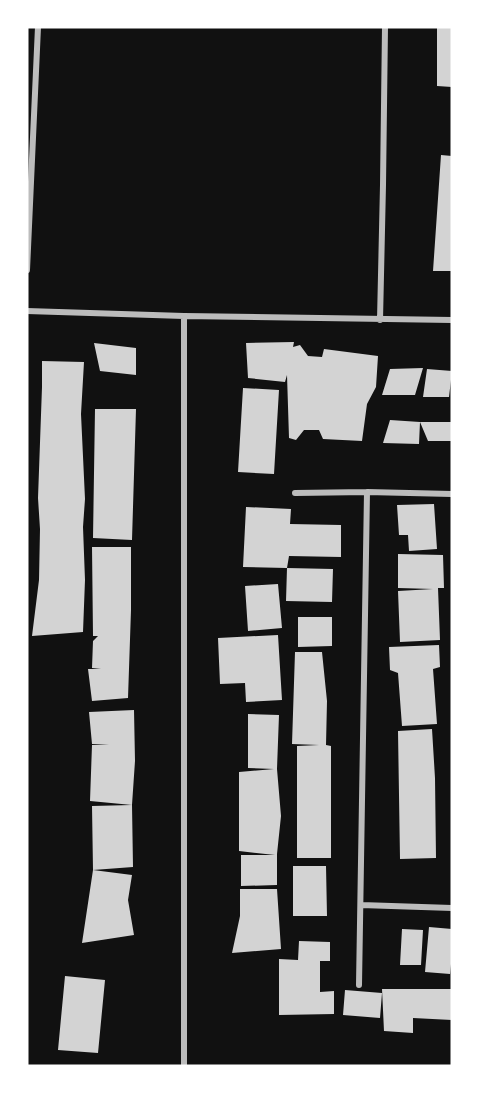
<svg xmlns="http://www.w3.org/2000/svg" width="479" height="1093" font-family="'Archivo Narrow',sans-serif">
  <style>
    .building { fill: #d3d3d3 }
    .lines { fill: none; stroke-linecap: round; stroke-linejoin: round }
    .minor { stroke: #bcbcbc; stroke-width: 6 }
  </style>
  <rect width="100%" height="100%" fill="#111"/>
  <!-- building -->
  <path class="building" d="M437,27H452V87L437,86Z
    M441,155L452,156V271H433Z
    M294,342L293,347L300,345L308,356L322,357L324,349L378,356L376,387L367,404L362,441L323,439L319,430H304L296,440L289,438L287,375L285,382L248,378L246,343Z
    M94,343L136,348V375L100,371Z
    M42,361L84,362L81,414L85,499L83,527L85,580L83,632L32,636L39,580L40,529L38,498L42,387Z
    M423,368L415,395H382L390,369Z
    M427,369L452,371L449,397H423Z
    M243,388L279,390L274,474L238,472Z
    M95,409H136L132,540L93,538Z
    M390,420L420,422L419,444L383,443Z
    M420,422H452L451,441H428Z
    M434,504L437,549L409,551L408,535H399L397,505Z
    M246,507L291,509L290,524L341,525V557L289,556L287,568L243,567Z
    M92,547H131V610L128,698L92,701L88,669H101L92,668L93,641L98,636H93Z
    M398,554L443,555L444,588H438L440,640L400,642L398,591L433,589L398,588Z
    M287,568L333,569L332,602L286,601Z
    M278,584L282,628L248,631L245,586Z
    M298,617H332V646L298,647Z
    M278,635L282,700L246,702L245,683L220,684L218,638Z
    M439,645L440,667L433,669L437,724L402,726L398,673L390,670L389,647Z
    M295,652H322L327,701L326,745L331,746V858H297V746L319,745L292,744Z
    M134,710L135,761L132,805L90,801L92,745L109,744H92L89,712Z
    M248,714L279,715L277,769L281,816L277,854V885L241,886V855H275L239,851V772L274,769L248,768Z
    M432,729L435,778L436,858L400,859L398,731Z
    M132,805L133,867L93,870L132,875L128,900L134,935L82,943L93,870L92,806Z
    M293,866H326L327,916H293Z
    M240,889H277L281,949L232,953L240,916Z
    M429,927L452,929V954L450,974L425,972Z
    M402,929L423,930L421,965H400Z
    M299,941L330,942V961H320V992L334,991V1014L279,1015V959L298,960Z
    M65,976L105,980L98,1053L58,1050Z
    M382,989H452V1020L413,1018V1033L384,1031Z
    M345,990L382,993L380,1018L343,1015Z"/>
  <g class="lines">
    <!-- minor -->
    <path class="minor" d="M27,270L38,27
      M27,311L184,316L452,320
      M380,320L383,185L385,27
      M295,493L367,492L452,494
      M361,905L452,908
      M359,985L367,492
      M184,1066V316"/>
  </g>
  <!-- border -->
  <rect width="479" height="1093" fill="none" stroke="#ffffff" stroke-width="57"/>
</svg>
